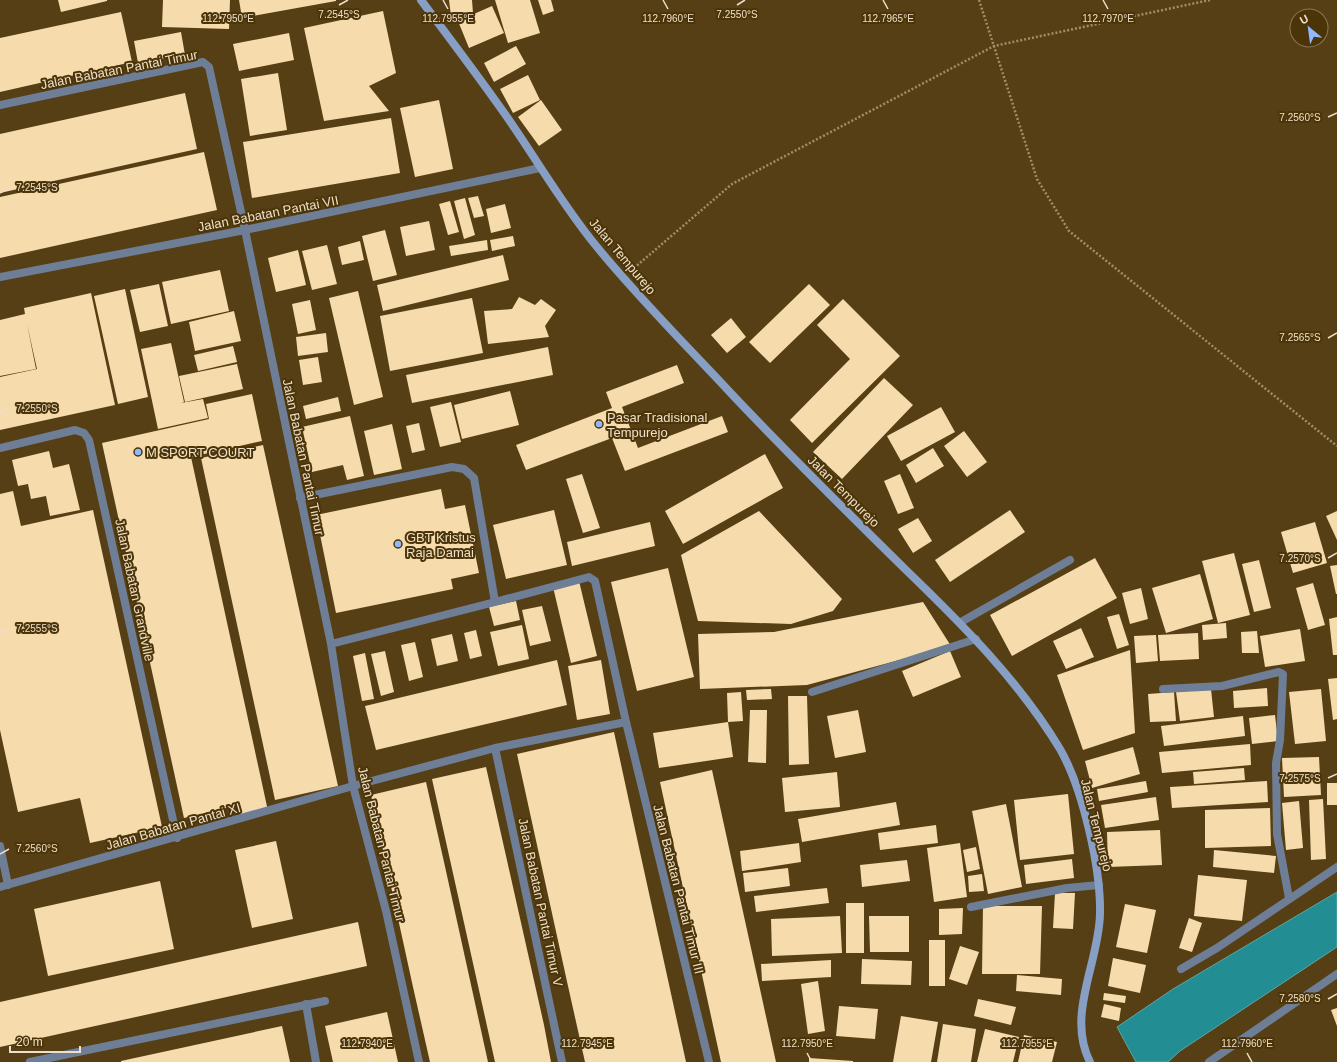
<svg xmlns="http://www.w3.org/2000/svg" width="1337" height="1062" font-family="Helvetica,sans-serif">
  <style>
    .water { fill: #228d92; stroke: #5fa6a2 }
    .building { fill: #f6dbad }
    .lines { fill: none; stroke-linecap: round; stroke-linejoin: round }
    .path { stroke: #a08d6c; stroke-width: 2.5; stroke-dasharray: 2 2; stroke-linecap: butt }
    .lane { stroke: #6f7e97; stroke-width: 8 }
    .street { stroke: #6f7e97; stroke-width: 8 }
    .secondary { stroke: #879fc5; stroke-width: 8 }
    .ticks { fill: none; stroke: #eddfc9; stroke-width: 1.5 }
    .poi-dot { fill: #8fb8fd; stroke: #4b3407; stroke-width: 1.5 }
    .labels { text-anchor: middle; stroke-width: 4; stroke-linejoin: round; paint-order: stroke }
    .street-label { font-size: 13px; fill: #eddfc9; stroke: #4b3407 }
    .poi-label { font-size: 13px; fill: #eddfc9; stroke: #4b3407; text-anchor: start }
    .ticks-label { font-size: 10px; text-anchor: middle; fill: #eddfc9; stroke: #4b3407; stroke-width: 4; stroke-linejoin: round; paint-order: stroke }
  </style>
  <rect width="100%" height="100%" fill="#563f14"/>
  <!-- water -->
  <path class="water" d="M1337,892V947L1180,1051L1168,1062H1136L1117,1027L1173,989Z"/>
  <!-- building -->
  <path class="building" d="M58,0H107V1L61,12Z
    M163,0H230L229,29L162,27Z
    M239,0H336V1L242,18Z
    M449,0H472L473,13L451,16Z
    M495,0H530L540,33L508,43Z
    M538,0H551L554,11L543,15Z
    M492,6L504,33L469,48L458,21Z
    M383,11L396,73L369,86L389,111L324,121L304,28Z
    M121,12L132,62L0,92V38Z
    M181,32L185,55L138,63L134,41Z
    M289,33L294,60L239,71L233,44Z
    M516,46L526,64L494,82L484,63Z
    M278,73L287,130L250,136L241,79Z
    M528,75L540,100L513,113L500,89Z
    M185,93L197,149L0,193V134Z
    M439,100L453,169L415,177L400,108Z
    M541,100L562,130L539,146L518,117Z
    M391,118L400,173L252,198L243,142Z
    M204,152L217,210L0,258V197Z
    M478,196L484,216L474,218L468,198Z
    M465,198L475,235L464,239L454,201Z
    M450,201L459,232L448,235L439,204Z
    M505,204L511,228L491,233L486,209Z
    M429,221L435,250L406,256L400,227Z
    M385,230L397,275L373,281L362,236Z
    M513,236L515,246L492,251L490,240Z
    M487,240L488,250L451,256L449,246Z
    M360,241L364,260L342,265L338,247Z
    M327,245L337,284L312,290L302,251Z
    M298,250L306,285L276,292L268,258Z
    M503,255L509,280L383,311L377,285Z
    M220,270L229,311L171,324L162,282Z
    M159,284L168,326L140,332L130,290Z
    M809,284L830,305L770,363L749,342Z
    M125,289L148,397L118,404L94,296Z
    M358,291L383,397L354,405L329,298Z
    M91,293L115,405L0,430V377L37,369L27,324L36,369L0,376V320L25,314L24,308Z
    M519,297L535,305L541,299L556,310L545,326L549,337L488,344L484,311L512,309Z
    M472,298L483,353L390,371L380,316Z
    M843,299L900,356L812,443L790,420L850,359L817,325Z
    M310,300L316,330L298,334L292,304Z
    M234,311L241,341L195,351L189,322Z
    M731,318L746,337L727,353L711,335Z
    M326,333L328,352L298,356L296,337Z
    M171,343L184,402L181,403L203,399L208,418L158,429L141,349Z
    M233,346L237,362L198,371L194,355Z
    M548,347L553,375L412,403L406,375Z
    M318,357L322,382L303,385L299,360Z
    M237,364L243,389L185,402L179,376Z
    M677,365L684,383L622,407L638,448L722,416L728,432L625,471L612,438L526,470L516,445L612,408L606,392Z
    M884,378L913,405L842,479L813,452Z
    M510,391L519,425L462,439L454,405Z
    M252,394L262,441L191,457L268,811L241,817L238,805L184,818L102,443L209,419L206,404Z
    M338,397L341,411L306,419L303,406Z
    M451,402L461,442L440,447L430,407Z
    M941,407L955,432L901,461L887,436Z
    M350,416L364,476L347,480L343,465L312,472L302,427Z
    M419,423L425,450L412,453L406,426Z
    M392,424L402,469L374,475L364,431Z
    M964,431L987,462L967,477L944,446Z
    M263,445L338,786L275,800L201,458Z
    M933,448L944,466L916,483L906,465Z
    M49,451L53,468L69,464L80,510L50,516L46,496L31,499L28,484L18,486L12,460Z
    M765,454L783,488L683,544L665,511Z
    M582,474L600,528L583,533L566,479Z
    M900,474L914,508L898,514L884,481Z
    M441,489L445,509L465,505L479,573L451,579L453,589L336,613L316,515Z
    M13,491L21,526L93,510L162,827L90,843L80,798L18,812L0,730V494Z
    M554,510L567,565L506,579L493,525Z
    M1010,510L1025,532L950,582L935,560Z
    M759,511L842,599L833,611L791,624L698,621L681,555Z
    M1337,511V540L1326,516Z
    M918,518L932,541L913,553L898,529Z
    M650,522L655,546L572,566L567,542Z
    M1315,522L1327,563L1293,573L1281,532Z
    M1234,553L1250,615L1218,623L1202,561Z
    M1095,558L1117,598L1012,656L990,615Z
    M1259,560L1271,608L1254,612L1242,564Z
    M1337,565V594H1336L1330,566Z
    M668,568L694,677L637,691L611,582Z
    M1200,574L1213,619L1166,633L1152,588Z
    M579,581L597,656L571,663L553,587Z
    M1313,583L1325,625L1308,630L1296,588Z
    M1141,588L1148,619L1130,624L1122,593Z
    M516,601L520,620L494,626L489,607Z
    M923,602L951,646L807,685L700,689L698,634L774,632Z
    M542,606L551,641L530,646L522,610Z
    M1119,614L1129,645L1117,649L1107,617Z
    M1337,617V655H1333L1329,619Z
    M1226,623L1227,638L1203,640L1202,625Z
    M522,625L529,659L498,666L490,632Z
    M1081,628L1094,657L1066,669L1053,641Z
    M1300,629L1305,661L1265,667L1260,636Z
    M476,630L482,656L470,659L464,633Z
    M1257,631L1259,653H1242L1241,632Z
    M1198,633L1199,659L1160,661L1158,635Z
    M452,634L458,661L437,666L431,639Z
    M1156,635L1158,661L1136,663L1134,636Z
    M415,642L423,677L409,681L401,645Z
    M1130,650L1135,733L1083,750L1057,675Z
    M385,651L394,692L381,696L371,654Z
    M950,651L961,677L913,697L902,671Z
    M365,653L374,699L362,701L353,656Z
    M557,660L567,705L376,750L365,706Z
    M601,660L610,714L577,720L568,666Z
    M1337,678V719L1333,720L1328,679Z
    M1267,688L1268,706L1234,708L1233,691Z
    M771,689L772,699L747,700L746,690Z
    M1211,689L1214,717L1180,721L1176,692Z
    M1321,689L1326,741L1295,744L1289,692Z
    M741,692L743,721L728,722L733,757L659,768L653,733L728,722L727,693Z
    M1174,692L1176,721L1150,722L1148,694Z
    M788,696H807L809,764L789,765Z
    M750,710H767L766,763L748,762Z
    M858,710L866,752L835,758L827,716Z
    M1275,715L1278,741L1252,744L1249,718Z
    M1243,716L1245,736L1164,746L1161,726Z
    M614,732L638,843L686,1062H585L568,986L517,754Z
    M1250,744L1251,765L1162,773L1159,752Z
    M1133,747L1140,774L1092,788L1085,761Z
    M1319,757L1321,795L1284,797L1282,758Z
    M486,767L544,1025L551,1062H495L432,779Z
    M1244,768L1245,780L1194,784L1193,772Z
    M712,770L738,889L776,1062H721L660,782Z
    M837,772L840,807L785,812L782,778Z
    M1146,781L1148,792L1099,801L1097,789Z
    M1267,781L1268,802L1172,808L1170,787Z
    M426,782L444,862L488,1062H430L413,987L371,795Z
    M1327,783H1337V805H1327Z
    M1068,794L1074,854L1020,860L1014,800Z
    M1156,797L1159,820L1105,828L1101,805Z
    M1323,799L1326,859L1311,860L1309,800Z
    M1299,801L1303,848L1286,850L1282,803Z
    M896,802L900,825L802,842L798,819Z
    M1006,804L1022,887L988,894L972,811Z
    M1270,808L1271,846L1205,848V810Z
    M936,825L938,843L880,850L878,833Z
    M1160,830L1162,865L1108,867L1107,832Z
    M276,841L293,919L252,928L235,850Z
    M799,843L801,862L742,871L740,851Z
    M960,843L967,897L934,902L927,848Z
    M976,847L980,869L967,872L963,850Z
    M1214,850L1276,856L1274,873L1213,867Z
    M1072,859L1074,878L1026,884L1024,865Z
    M907,860L910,881L862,887L860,865Z
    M788,868L790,886L745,892L743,873Z
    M982,874L984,891L969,892L968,876Z
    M1198,875L1247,880L1242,921L1194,916Z
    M160,881L174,949L48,976L34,909Z
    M827,888L829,903L756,912L754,896Z
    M1055,893H1075L1073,929L1053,928Z
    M846,903H864V953H846Z
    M1125,904L1156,910L1147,953L1116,947Z
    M983,906H1042L1040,974H982Z
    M963,908L962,934L939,935V909Z
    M840,916L842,953L772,956L771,919Z
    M869,916H909V952H870Z
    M1189,918L1202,923L1192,952L1179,948Z
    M358,922L367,966L0,1047V1002Z
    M929,940H945V986H929Z
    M960,946L979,952L967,985L949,979Z
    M1113,958L1146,965L1140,993L1108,986Z
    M862,959L912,961L911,985L861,984Z
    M831,960V977L762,981L761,964Z
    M1017,975L1062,979L1061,995L1016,991Z
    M818,981L825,1031L808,1034L801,984Z
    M1104,993L1126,996L1125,1003L1103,1000Z
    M978,999L1016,1007L1011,1025L974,1016Z
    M1104,1004L1121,1008L1119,1021L1101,1017Z
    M839,1006L878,1009L875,1039L836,1036Z
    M1337,1008V1026L1331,1010Z
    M387,1012L398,1062H333L325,1026Z
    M901,1016L938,1022L931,1062H893Z
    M943,1024L976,1029L971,1062H937Z
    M282,1026L290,1062H121V1061Z
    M985,1029L1019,1037L1013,1062H977Z
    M1024,1035L1057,1042L1052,1062H1018Z
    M809,1058L853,1061V1062H809Z"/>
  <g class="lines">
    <!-- path -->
    <path class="path" d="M979,0L1037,179L1069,231L1337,446
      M634,268L732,184L994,46L1210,0"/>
    <!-- lane -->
    <path class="lane" d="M961,622L1070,560
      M812,692L976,639"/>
    <!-- street -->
    <path class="street" d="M0,105L203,62L209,67L245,230L331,644L353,786L386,911L419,1062
      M0,277L245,230L540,168
      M0,448L75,430L84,433L89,440L177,838
      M300,498L452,467L464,469L474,478L495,602L331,644
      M495,602L589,577L595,581L626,722L709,1062
      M1163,689L1222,686L1279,672L1283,674L1280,740L1276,763L1277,834L1289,898
      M495,748L562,1062
      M0,846L8,885
      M0,887L353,786L495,748L626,722
      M971,907L1067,888L1099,885
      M1181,969L1217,948L1337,867
      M306,1004L316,1062
      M30,1062L325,1001
      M1209,1062L1337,974"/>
    <!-- secondary -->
    <path class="secondary" d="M421,0C450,39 479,77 507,117C537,160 563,206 597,247C637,296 682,341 726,388C784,450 845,510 906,570C963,625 1019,681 1060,749C1083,789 1101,869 1100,914C1099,963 1066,1015 1090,1062"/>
  </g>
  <!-- ticks -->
  <path class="ticks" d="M223,0L228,9M443,0L448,9M663,0L668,9M883,0L888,9M1103,0L1108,9M339,5L348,0M737,5L745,0M1328,117L1337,113M0,193L9,188M1328,338L1337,333M0,413L9,408M1328,558L1337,553M0,633L9,629M1328,778L1337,774M0,854L9,849M1328,999L1337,994M367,1053L372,1062M587,1053L592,1062M807,1053L812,1062M1027,1053L1032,1062M1247,1053L1252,1062"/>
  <!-- markers -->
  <g class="poi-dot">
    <circle cx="599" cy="424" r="4"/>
    <circle cx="138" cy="452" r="4"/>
    <circle cx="398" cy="544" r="4"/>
  </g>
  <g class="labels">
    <!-- street labels -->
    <g class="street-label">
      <text transform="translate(119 69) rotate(-11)" y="5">Jalan Babatan Pantai Timur</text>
      <text transform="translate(268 213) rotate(-11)" y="5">Jalan Babatan Pantai VII</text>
      <text transform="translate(623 256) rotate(50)" y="5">Jalan Tempurejo</text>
      <text transform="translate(304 457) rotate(78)" y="5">Jalan Babatan Pantai Timur</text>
      <text transform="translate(844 491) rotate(45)" y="5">Jalan Tempurejo</text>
      <text transform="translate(135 590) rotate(78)" y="5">Jalan Babatan Grandville</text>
      <text transform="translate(1097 825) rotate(76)" y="5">Jalan Tempurejo</text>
      <text transform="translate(173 826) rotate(-16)" y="5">Jalan Babatan Pantai XI</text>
      <text transform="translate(382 844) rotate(76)" y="5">Jalan Babatan Pantai Timur</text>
      <text transform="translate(679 889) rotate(76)" y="5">Jalan Babatan Pantai Timur III</text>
      <text transform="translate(541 902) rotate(78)" y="5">Jalan Babatan Pantai Timur V</text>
    </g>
    <!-- poi labels -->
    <g class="poi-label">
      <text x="607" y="422">Pasar Tradisional<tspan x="607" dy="15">Tempurejo</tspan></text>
      <text x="146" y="457">M SPORT COURT</text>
      <text x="406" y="542">GBT Kristus<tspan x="406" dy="15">Raja Damai</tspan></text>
    </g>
  </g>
  <g class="ticks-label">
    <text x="339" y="18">7.2545°S</text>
    <text x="737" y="18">7.2550°S</text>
    <text x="228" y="22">112.7950°E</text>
    <text x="448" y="22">112.7955°E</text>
    <text x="668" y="22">112.7960°E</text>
    <text x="888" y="22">112.7965°E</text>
    <text x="1108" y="22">112.7970°E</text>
    <text x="1300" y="121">7.2560°S</text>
    <text x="37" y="191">7.2545°S</text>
    <text x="1300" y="341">7.2565°S</text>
    <text x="37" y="412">7.2550°S</text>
    <text x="1300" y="562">7.2570°S</text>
    <text x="37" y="632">7.2555°S</text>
    <text x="1300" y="782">7.2575°S</text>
    <text x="37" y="852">7.2560°S</text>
    <text x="1300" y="1002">7.2580°S</text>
    <text x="367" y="1047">112.7940°E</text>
    <text x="587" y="1047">112.7945°E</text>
    <text x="807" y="1047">112.7950°E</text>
    <text x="1027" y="1047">112.7955°E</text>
    <text x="1247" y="1047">112.7960°E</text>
  </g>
  <!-- north arrow -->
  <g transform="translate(1309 28) rotate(331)"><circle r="19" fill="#4b3407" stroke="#8c7855"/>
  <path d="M0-3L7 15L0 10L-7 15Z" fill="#8fb8fd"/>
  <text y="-6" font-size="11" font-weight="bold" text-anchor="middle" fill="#eddfc9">U</text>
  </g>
  <!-- scale -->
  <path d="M10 1046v6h70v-6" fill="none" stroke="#eddfc9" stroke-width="2"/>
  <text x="16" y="1046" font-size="12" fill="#eddfc9" stroke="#4b3407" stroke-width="3" paint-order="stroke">20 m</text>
</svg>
